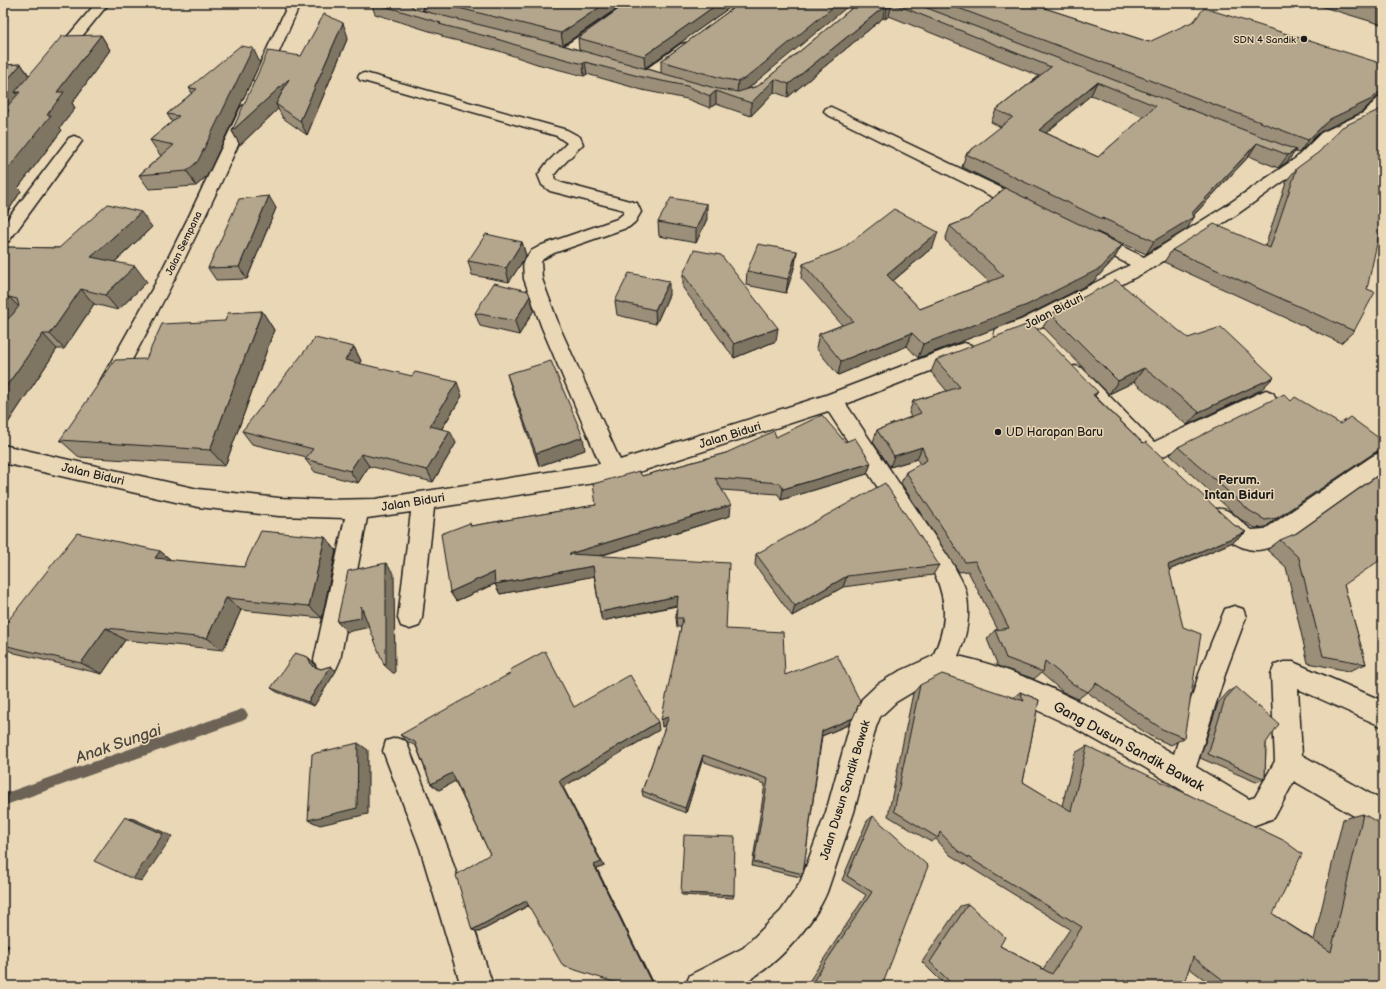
<svg xmlns="http://www.w3.org/2000/svg" width="1386" height="989" font-family="'Balsamiq Sans',sans-serif">
  <style>
    .lines { fill: none; stroke-linecap: round; stroke-linejoin: round }
    .stream { fill: #6c6457; fill-rule: evenodd }
    .minor-casing { stroke: #1c1c1c; stroke-width: 3 }
    .minor { fill: #ead7b5; fill-rule: evenodd }
    .wall { fill: #9b8f79; stroke: #1c1c1c; fill-rule: evenodd }
    .shaded-wall { fill: #7e7463; stroke: #1c1c1c }
    .building { fill: #b4a68d; stroke: #1c1c1c; fill-rule: evenodd }
    .poi-dot { fill: #1c1c1c; stroke: #ead7b5; stroke-width: 1.5 }
    .labels { text-anchor: middle; stroke-width: 3; stroke-linejoin: round; paint-order: stroke }
    .far-poi-label { font-size: 10px; fill: #1c1c1c; stroke: #ead7b5; text-anchor: end }
    .far-street-label { font-size: 10px; fill: #1c1c1c; stroke: #ead7b5 }
    .street-label { font-size: 12px; fill: #1c1c1c; stroke: #ead7b5 }
    .poi-label { font-size: 12px; fill: #1c1c1c; stroke: #ead7b5; text-anchor: start }
    .neighbourhood-label { font-size: 13px; font-weight: bold; fill: #1c1c1c; stroke: #ead7b5 }
    .near-street-label { font-size: 14px; fill: #1c1c1c; stroke: #ead7b5 }
    .near-water-label { font-size: 16px; font-style: italic; fill: #4b463f; stroke: #ead7b5 }
  </style>
  <rect width="100%" height="100%" fill="#ead7b5"/>
  <filter id="ink" filterUnits="userSpaceOnUse"><feTurbulence type="fractalNoise" baseFrequency=".025" numOctaves="2"/><feDisplacementMap in="SourceGraphic" scale="8" xChannelSelector="R" yChannelSelector="G"/><feConvolveMatrix kernelMatrix="1 2 1 2 8 2 1 2 1" color-interpolation-filters="sRGB"/></filter>
  <g filter="url(#ink)">
    <g class="lines">
      <!-- stream -->
      <path class="stream" d="M242,709L246,711L248,715L246,719L242,721L3,806V794Z"/>
      <defs>
        <path id="minor" d="M96,3H109L61,62L56,63L51,62L49,59L51,56Z
          M410,3H422V11L446,18L447,21L446,24C436,26 415,21 410,13Z
          M628,3H642L570,55H560L558,52L560,49Z
          M291,7L296,8L297,11L267,79L265,82L260,83L255,82L253,79L285,11L286,8Z
          M686,43L691,44L693,47L691,50L651,79L646,80L641,79L639,76L641,73L681,44Z
          M365,73L567,130L580,137L583,144L558,170L554,175L555,180L562,183L637,203L641,212L635,222L629,227L554,253L543,259L541,262L542,279L560,328L620,460L826,395L957,345L964,343L971,345L974,350L971,355L846,404L953,564C957,573 964,583 966,592C971,615 967,636 958,656C1035,673 1106,715 1174,754L1201,668L1225,609L1234,606L1243,609L1246,617L1227,668L1196,767L1249,799L1255,797L1275,761L1271,674L1275,665L1284,662H1293L1383,701V727L1298,689L1302,755L1383,801V831L1373,827L1294,781L1274,818L1247,828L1237,824L1144,767L1069,725L1009,697L966,683L943,677L916,690L896,702L880,717L876,727L854,812L827,892C813,926 770,975 734,986C726,988 696,986 685,986L690,975L743,948L781,911L800,883L826,812L850,725L862,699L878,684L898,672L933,656C946,628 948,606 936,577L828,411L614,480L434,508L422,618L419,626L410,629L401,626L398,618L411,512L367,518L340,660L336,669L327,672L318,669L314,660L345,518L279,516L198,507L3,463V445L198,489L279,498L327,500L375,499L600,464L542,328L524,279L523,262L531,251L542,245L617,219L623,214L624,210L550,191L542,185L538,175L546,164L567,143L557,136L360,80L358,77L360,74Z
          M1383,97V109L1373,119L1331,139L1308,164L1236,215L1151,269L1035,330L1003,341L996,339L994,334L996,329L1021,320L1130,265L1086,243L1083,239L1086,235L1092,233L1098,235L1144,257L1224,207L1296,158L1321,133L1363,113L1378,98Z
          M247,105L252,106L254,109C212,205 167,299 115,390L108,393L101,390L98,385L155,284L190,214L240,109L242,106Z
          M831,107L1031,202L1033,206L1031,210L1025,211L1019,210L826,114L824,111L826,108Z
          M74,136L79,138L82,141L9,241L3,243V225L69,138Z
          M1075,366L1082,368L1154,442L1259,393L1266,390L1273,393L1276,398L1273,403L1151,462L1144,459L1068,378L1065,373L1068,368Z
          M1380,453L1383,454V471L1283,542C1275,545 1265,550 1256,550C1238,550 1216,533 1209,517L1212,510C1229,504 1238,521 1252,530L1265,529L1372,456Z
          M396,738L406,741L448,848L493,986H461L420,848L383,751L386,741Z"/>
      </defs>
      <!-- minor casing -->
      <use href="#minor" class="minor-casing"/>
      <!-- minor -->
      <use href="#minor" class="minor"/>
    </g>
    <!-- wall -->
    <path class="wall" d="M371,3H409V4L415,9L429,13L424,10L422,3H625L563,45L579,50L578,38L630,3L631,6L635,3H736L645,68L661,73V61L740,3L747,89L758,86L858,3H1029L1149,42L1383,64V96L1377,97L1362,112L1320,132L1299,153L1295,152L1287,162L1278,168L1249,156L1194,215L1187,229L1146,254L1097,232L1122,245L1114,259L1093,282L1020,319L918,358L907,346L838,375L816,348L819,334L842,325L801,278L803,264L933,247L893,281L920,309L989,282L945,240L950,226L968,219L1005,188L962,167L966,154L1001,127L991,122L996,110L1039,76L889,16L885,19L883,18L788,97L774,92L751,116L716,104L710,108L687,99L642,90L587,74L584,76L537,64L499,51L442,37V35L375,14ZM1091,95L1144,117L1098,157L1046,133Z
      M1310,3H1383V25Z
      M101,35L110,50L72,103L75,108L60,128L62,130L18,188L21,191L3,219V117L6,113L4,110L7,107H3V65L21,64L29,75Z
      M348,37L307,135L283,118L278,109L240,145L232,131L301,56Z
      M260,63L207,176L196,186L149,189L139,175L162,155H160L150,140L172,122L167,114L192,93L189,88Z
      M1297,168L1354,331L1341,343L1164,262L1172,250L1265,246L1287,180Z
      M276,208L247,279L216,280L208,268Z
      M707,219L696,243L659,236L658,222Z
      M152,227L115,262L147,282L118,310L94,304L64,349H57L4,429H3V247L59,248Z
      M522,242L526,256L509,282L472,275L468,261Z
      M797,251L795,265L786,293L746,285L747,271Z
      M683,274L776,341L734,358L683,288Z
      M669,295L656,324L617,315L615,301Z
      M530,296L534,310L519,335L480,326L475,313Z
      M262,311L274,330L225,466L79,457L60,440L146,359L225,321Z
      M1051,314L1188,338L1274,377L1261,390L1187,425L1134,382L1109,394L1043,327Z
      M354,347L361,361L359,364L462,396L442,429L456,443L433,482L369,466L358,483L315,472L305,459L307,457L252,444L242,431Z
      M936,360L1095,396L1143,443L1234,525L1246,532L1233,542L1169,570L1184,738L1171,745L1150,736L1087,692L1078,699L1063,692L1041,673L1034,679L998,666L987,639L995,630H998L968,571L959,572L901,483L906,472L920,465L917,459L890,467L873,442L877,430L911,417L909,413L913,401L947,391L931,372Z
      M507,374L585,450L539,466L511,387Z
      M1291,401L1376,453L1266,527L1255,528L1240,519L1170,455L1178,447Z
      M776,437L845,442L871,463L867,474L781,500L778,494L722,490L730,516L600,556L726,629L848,725L822,736L803,874L800,877L752,866L765,784L702,761L686,813L643,796L642,791L666,725L662,727L681,627H677L676,618L677,606L602,621L600,612L594,576L500,594L495,584L456,601L450,592L471,526L596,505L642,476L726,453Z
      M1280,540L1344,585L1366,664L1349,671L1308,663L1286,567L1267,550Z
      M336,550L322,618L241,610L223,650L125,640L102,674L15,653L3,648V627L160,551L171,560L244,567Z
      M756,554L939,565L933,575L843,587L792,616L755,565Z
      M313,662L316,667L321,669L331,666L336,671L314,706L277,692L271,688Z
      M920,685L1013,698L1020,692L1039,700L1023,782L1062,806L1075,753L1087,746L1273,914L1314,940L1343,819L1363,814L1383,986H1213L1189,968L1183,986H946L922,962L960,906L968,904L1000,946L1043,969L1070,929L950,855L936,839L931,842L888,816L913,693Z
      M1236,687L1266,743L1265,779L1256,782L1200,758L1218,703L1228,692Z
      M574,707L659,730L563,787L604,866L597,869L654,986H626L528,906L479,932L472,930L490,854L455,781L439,790L431,784L416,746L408,742L400,735Z
      M873,816L882,986H806L866,895L842,880L867,821Z
      M681,893L734,895L733,898L682,895Z"/>
    <!-- shaded-wall -->
    <path class="shaded-wall" d="M606,3H625L563,45L561,33Z
      M629,3H630L631,13L627,8Z
      M719,3H736L645,68L644,56Z
      M838,3H852L745,91L737,93L738,81Z
      M892,3L889,16L885,19L887,7Z
      M885,6L883,18L788,97L789,84Z
      M343,23L348,37L307,135L300,121Z
      M101,35L110,50L72,103L75,108L60,128L62,130L18,188L21,191L3,219V175L47,115L57,92Z
      M253,48L260,63L207,176L196,186L187,171Z
      M585,62L587,74L584,76L583,64Z
      M21,64L31,79L20,92H15L18,95L8,107L3,101V85Z
      M289,79L276,104L278,109L240,145L232,131Z
      M775,79L774,92L751,116V103Z
      M1097,82L1091,95L1034,143L1039,130Z
      M1383,88V96L1377,97L1362,112L1320,132L1299,153L1308,140L1330,119Z
      M716,91V104L710,108V96Z
      M1257,143L1249,156L1190,219L1195,216L1187,229L1146,254L1154,241L1191,214Z
      M1296,150L1287,162L1278,168L1288,155Z
      M269,196L276,208L247,279L239,267Z
      M707,204V219L696,243V229Z
      M141,212L152,227L104,272L91,257Z
      M938,232L933,247L883,289L887,275Z
      M522,242L526,256L509,282L506,268Z
      M1122,245L1114,259L1093,282L1020,319L918,358L923,344Z
      M797,251L795,265L786,293L788,279Z
      M135,266L147,282L118,310L105,295Z
      M669,281V295L656,324L655,310Z
      M81,289L94,304L64,349L50,334Z
      M530,296L534,310L519,335L515,321Z
      M9,297L24,312L3,327V298Z
      M262,311L274,330L225,466L210,450Z
      M778,328L776,341L734,358V344Z
      M912,333L907,346L838,375L841,361Z
      M43,334L57,349L4,429L3,428V391Z
      M354,347L361,361L352,373L345,360Z
      M1144,368L1134,382L1109,394L1118,381Z
      M1274,377L1261,390L1187,425L1199,412Z
      M457,382L462,396L436,438L430,426Z
      M1098,392L1089,404L1093,395Z
      M450,431L456,443L433,482L427,470Z
      M583,437L585,450L539,466L536,453Z
      M922,447L917,459L890,467L894,456Z
      M1383,447L1376,453L1266,527L1277,518Z
      M361,454L369,466L358,483L350,471Z
      M871,463L867,474L781,500L783,489Z
      M731,505L730,516L572,564L569,554Z
      M1246,532L1233,542L1157,575L1168,565Z
      M325,537L336,550L322,618L309,606Z
      M160,551L176,564L155,558Z
      M386,563L394,574L395,673H393L384,665Z
      M593,566L595,576L500,594L495,584Z
      M494,572L499,582L456,601L450,592Z
      M847,576L843,587L792,616L795,606Z
      M678,596V605L602,621L600,612Z
      M226,598L241,610L223,650L207,638Z
      M361,606L370,627L347,632L337,622Z
      M106,628L125,640L102,674L81,663Z
      M308,657L313,662L318,670L312,666Z
      M331,666L336,671L314,706L308,702Z
      M669,716L670,723L662,727L661,720Z
      M853,718L848,725L819,737L822,731Z
      M658,722L659,730L563,787L604,866L597,869L654,986H653L594,865L559,781Z
      M358,743L368,750V814L320,825L308,820Z
      M703,755L702,761L686,813L685,808Z
      M452,773L459,779L439,790L431,784Z
      M125,817L134,819L172,836L142,881L133,879Z
      M526,901L531,904L479,932L472,930Z
      M3,943L9,946L3,954Z"/>
    <!-- building -->
    <path class="building" d="M374,3H408L415,9L558,44L718,89L738,92L758,86L858,3H914L1296,150L1288,155L1257,143L1191,214L1195,216L1154,241L1102,218L1104,220L966,154L1013,117L996,110L1051,67L892,3L887,7L885,6L789,84L775,79L751,103L716,91L710,96L687,86L642,77L585,62L583,64L535,51L497,39L439,24L441,23ZM1097,82L1156,106L1098,157L1039,130Z
      M438,3H606L561,33Z
      M627,3H629L627,8L635,3H719L644,56L578,38Z
      M740,3H838L746,78L738,81L725,79L661,61Z
      M945,3H1029L1149,42L1194,21L1204,8L1383,64V88L1372,99L1330,119L1308,140Z
      M1365,3H1383V8Z
      M324,14L343,23L300,121L276,104L289,79L232,131L268,51L301,56Z
      M101,35L57,92H64L47,115H51L3,175V117L9,110H4L20,92H15L62,36Z
      M240,46L253,48L198,161L187,171L139,175L174,145L150,140L179,116L167,114L197,89L189,88Z
      M21,64L3,85V65Z
      M1383,108V216L1367,289L1375,292L1354,331L1172,250L1214,224L1270,248L1297,168L1319,152L1342,127Z
      M3,176H8L3,183Z
      M1005,188L1122,245L1101,268L1027,305L923,344L912,333L841,361L819,334L853,321L803,264L842,249L894,209L938,232L887,275L920,309L1004,276L950,226L968,219Z
      M269,196L239,267L208,268L239,199Z
      M671,198L707,204L696,229L658,222Z
      M108,204L141,212L91,257L135,266L105,295L81,289L50,334H43L3,391V324L13,314L19,306L17,299L9,297L3,298V247L59,248Z
      M486,234L522,242L506,268L468,261Z
      M758,244L797,251L788,279L747,271Z
      M694,250L721,255L778,328L734,344L683,274Z
      M629,273L669,281L655,310L615,301Z
      M1116,280L1188,338L1221,327L1274,377L1199,412L1144,368L1118,381L1051,314Z
      M494,283L528,291L530,296L515,321L475,313Z
      M262,311L210,450L60,440L115,360L146,359L162,324L225,321L228,313Z
      M1031,323L1098,392L1093,395L1143,443L1146,442L1234,525L1246,532L1168,565L1183,627L1201,634L1184,738L1162,729L1096,683L1088,692L1073,684L1045,661L1043,672L1006,658L995,630L1009,628L975,561L965,562L906,472L927,460L922,447L894,456L877,430L921,413L913,401L960,387L936,360Z
      M315,338L354,347L345,360L412,376L415,372L457,382L430,426L450,431L427,470L361,454L350,471L305,459L313,449L242,431Z
      M551,361L583,437L536,453L507,374Z
      M1284,394L1291,401L1295,397L1340,424L1350,417L1383,441V447L1277,518L1265,520L1250,511L1178,447Z
      M822,415L845,442L855,438L871,463L783,489L780,483L715,478L731,505L569,554L729,563L726,629L783,632L785,675L837,655L860,701L853,718L822,731L803,874L754,862L768,779L703,755L685,808L642,791L669,716L661,720L683,618H676L678,596L600,612L593,566L495,584L494,572L450,592L441,534L470,523L471,526L596,505L593,484L639,471L642,476L726,453L774,431L776,437Z
      M1383,472V558L1344,585L1366,664L1323,656L1299,558L1280,540L1297,533Z
      M885,483L939,565L847,576L795,606L756,554Z
      M261,531L325,537L309,606L226,598L207,638L106,628L81,663L3,645V627L77,533L160,551L155,558L244,567Z
      M386,563V664L384,665L361,606V618L337,622L348,571Z
      M545,651L574,707L630,675L658,722L559,781L601,862L594,865L653,986H626L563,966L526,901L472,930L456,875L490,854L452,773L431,784L415,742L400,735L511,673L510,670Z
      M295,653L308,657L312,666L321,669L331,666L308,702L271,688Z
      M942,674L1024,701L1020,692L1039,700L1023,782L1071,811L1087,746L1283,840L1302,854L1273,914L1331,952L1363,814L1383,825V986H1231L1193,957L1183,986H954L930,962L968,904L1005,937L1000,946L1052,974L1082,927L958,851L940,832L938,838L894,811L920,685Z
      M1236,687L1279,724L1266,743L1265,779L1208,754L1225,699Z
      M358,743L357,808L308,820L312,754Z
      M873,816L928,866L882,986H810L872,892L847,876Z
      M125,817L163,834L133,879L94,861Z
      M684,835L735,837L734,895L681,893Z"/>
  </g>
  <!-- markers -->
  <g class="poi-dot">
    <circle cx="1304" cy="39" r="4"/>
    <circle cx="998" cy="432" r="4"/>
  </g>
  <g class="labels">
    <!-- far-poi labels -->
    <g class="far-poi-label">
      <text x="1296" y="43">SDN 4 Sandik</text>
    </g>
    <!-- far-street labels -->
    <g class="far-street-label">
      <text transform="translate(183 243) rotate(-64)" y="4">Jalan Sempana</text>
    </g>
    <!-- street labels -->
    <g class="street-label">
      <text transform="translate(1054 311) rotate(-27)" y="4">Jalan Biduri</text>
      <text transform="translate(730 435) rotate(-17)" y="4">Jalan Biduri</text>
      <text transform="translate(93 474) rotate(13)" y="4">Jalan Biduri</text>
      <text transform="translate(413 502) rotate(-9)" y="4">Jalan Biduri</text>
      <text transform="translate(845 790) rotate(-73)" y="4">Jalan Dusun Sandik Bawak</text>
    </g>
    <!-- poi labels -->
    <g class="poi-label">
      <text x="1006" y="436">UD Harapan Baru</text>
    </g>
    <!-- neighbourhood labels -->
    <g class="neighbourhood-label">
      <text x="1239" y="484">Perum.<tspan x="1239" dy="15">Intan Biduri</tspan></text>
    </g>
    <!-- near-street labels -->
    <g class="near-street-label">
      <text transform="translate(1129 746) rotate(29)" y="5">Gang Dusun Sandik Bawak</text>
    </g>
    <!-- near-water labels -->
    <g class="near-water-label">
      <text transform="translate(118 743) rotate(-19)" y="6">Anak Sungai</text>
    </g>
  </g>
  <!-- margin -->
  <rect width="1386" height="989" fill="none" stroke="#ead7b5" stroke-width="16"/>
  <rect x="8" y="8" width="1370" height="973" fill="none" stroke="#1c1c1c" stroke-width="1.5" filter="url(#ink)"/>
</svg>
